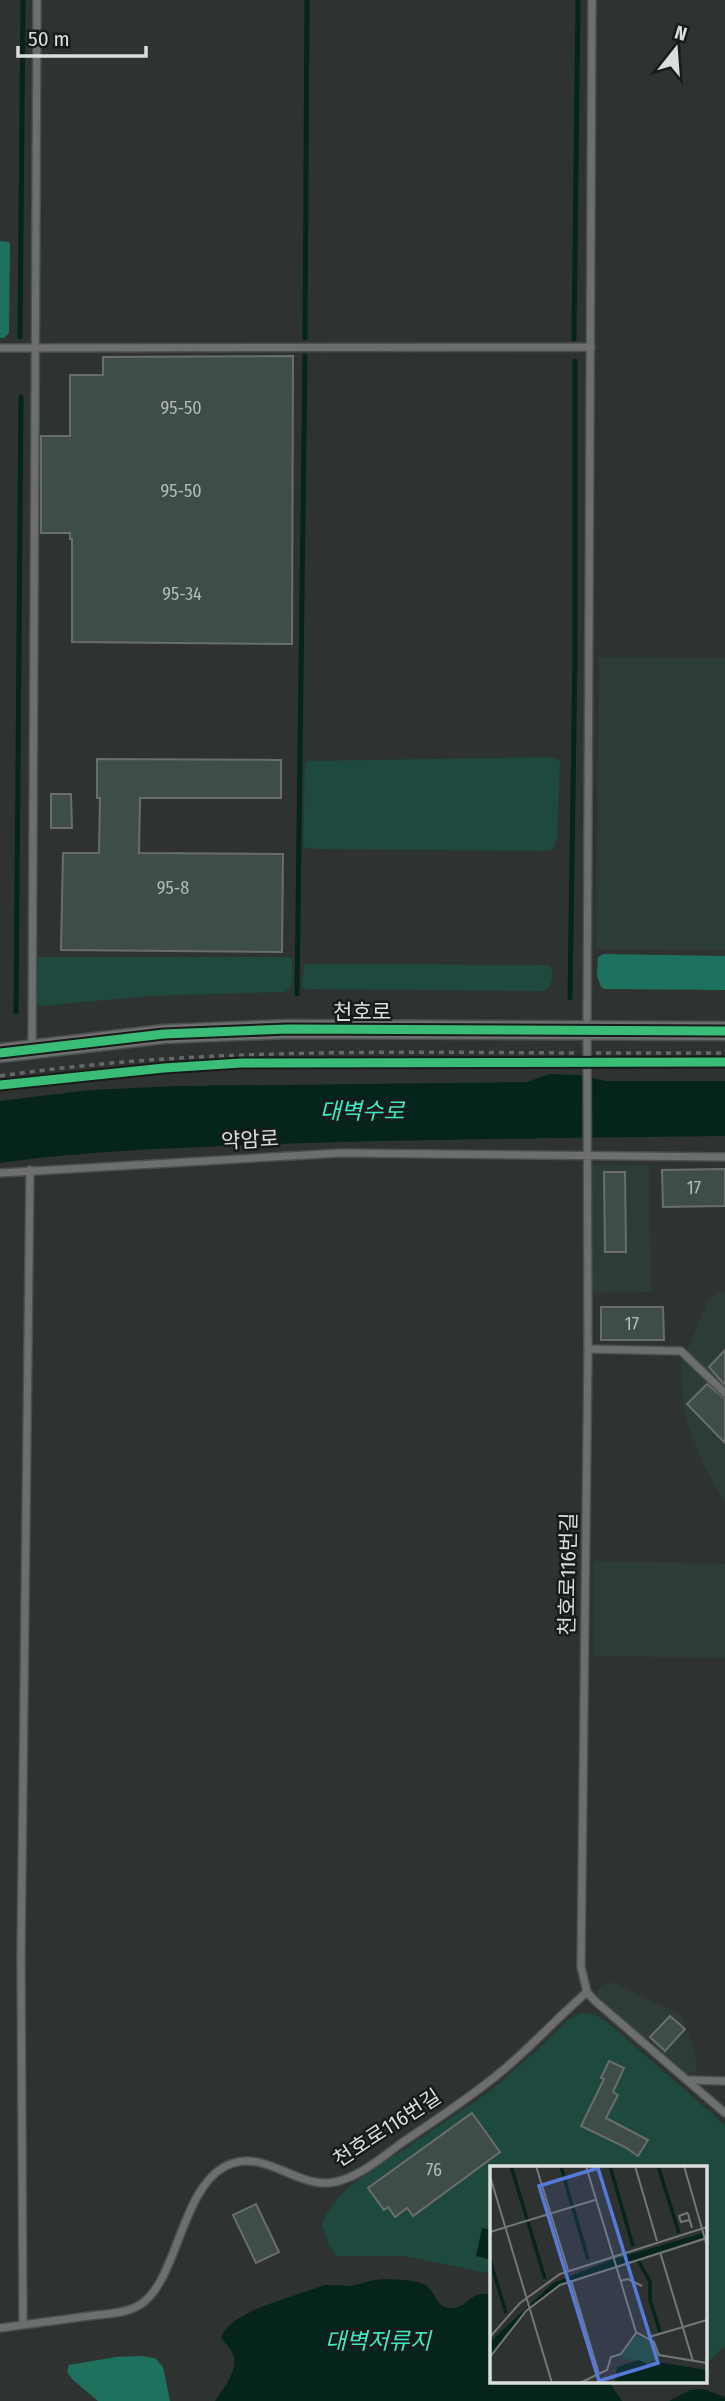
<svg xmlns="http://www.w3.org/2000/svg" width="725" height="2401" font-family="'Fira Sans Condensed','Noto Sans KR',sans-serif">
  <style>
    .built { fill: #2e3c37 }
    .green { fill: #1e493e }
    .forest { fill: #1d725e }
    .water { fill: #04241c }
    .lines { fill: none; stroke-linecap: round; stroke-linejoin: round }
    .stream { stroke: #04241c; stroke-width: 5 }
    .building { fill: #3e4d48; stroke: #6a6d6c; stroke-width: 2 }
    .service-casing { stroke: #4a4e4d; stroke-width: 10 }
    .tertiary-casing { stroke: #4a4e4d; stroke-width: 21 }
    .path { stroke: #666967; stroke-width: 3.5; stroke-dasharray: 5 5; stroke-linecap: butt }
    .service { stroke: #6c6f6e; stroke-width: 7 }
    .tertiary { stroke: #6c6f6e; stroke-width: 18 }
    .cycleway-casing { stroke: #181b1a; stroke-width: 13 }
    .cycleway { stroke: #3abd76; stroke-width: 9 }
    .labels { text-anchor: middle; stroke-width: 5; stroke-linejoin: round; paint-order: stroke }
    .number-label { font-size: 18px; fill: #b3bab8 }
    .street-label { font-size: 21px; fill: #dadfdd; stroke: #181b1a }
    .water-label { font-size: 23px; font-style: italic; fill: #3de7bf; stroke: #181b1a }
    .inset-river { fill: none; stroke: #04241c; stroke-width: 3.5 }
    .inset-road { fill: none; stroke: #737876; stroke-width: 2 }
    .view { fill: #567ada; fill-opacity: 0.15; stroke: #567ada; stroke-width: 3.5 }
    .inset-edge { fill: none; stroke: #dadfdd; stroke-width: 3.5 }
  </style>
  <rect width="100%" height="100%" fill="#2e3331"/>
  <!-- built -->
  <path class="built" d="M599,657L725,658V950L596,949Z
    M593,1165H649L651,1292L593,1293Z
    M725,1292V1502L705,1468L688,1426L684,1408L681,1365L708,1300L716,1293Z
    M593,1561L725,1564V1658L593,1656Z
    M608,1982L619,1985L681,2015L694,2050L697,2069L694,2073L690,2074L684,2071L598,1997L597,1992L601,1986Z"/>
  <!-- green -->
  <path class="green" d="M551,757L559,760L560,763L557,836L553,849L548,851L320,849L306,848L303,845L305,764L308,761Z
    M38,957H288L292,959V962C292,973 296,989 283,992L150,996L40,1006L37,1002Z
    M304,964L549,965L553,972L550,986L544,991H538L306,989L302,986Z
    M581,2013L594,2014L607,2022L725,2125V2346L706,2363V2168H492V2274L404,2256H336L329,2245L322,2224C329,2206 341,2194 355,2182L489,2092L537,2050L568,2020Z"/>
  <!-- forest -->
  <path class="forest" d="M0,241L9,242L10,245L9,333L4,338H0Z
    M604,954L725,956V990L605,989L601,987L597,976L598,957Z
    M142,2356L155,2358L163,2367L170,2401H98L73,2380L67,2372L69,2365L116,2357Z"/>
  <!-- water -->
  <path class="water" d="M550,1074L579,1075L606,1081H725V1136C575,1138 425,1139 275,1144C183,1148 91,1150 0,1163V1101L90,1090L179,1086L527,1082Z
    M482,2228L492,2230V2260L476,2256Z
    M385,2279C396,2280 419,2279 428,2287C437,2295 437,2309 452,2308C469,2308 470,2289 492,2295V2382H609L622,2401H215C223,2389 241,2367 232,2352C229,2347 224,2342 221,2337L225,2330L234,2321L256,2309L272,2303L325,2285L351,2286L374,2280Z
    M703,2389L725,2397V2401H669L690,2390Z"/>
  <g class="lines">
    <!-- stream -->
    <path class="stream" d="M20,337L23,0
      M305,338L307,0
      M574,339L578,0
      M297,994L305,356
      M570,998L575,655V361
      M16,1012L21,397"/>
  </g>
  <!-- building -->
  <path class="building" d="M293,356L292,644L72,642V539H70V533H41V436H70V375H103V357Z
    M97,759L281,760V798H140L139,853L283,854L282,952L61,950L63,853H99L100,798H97Z
    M51,794H71L72,828H51Z
    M725,1169V1206L663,1207L662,1170Z
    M604,1172H625L626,1252H605Z
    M601,1307H663L664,1340H601Z
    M725,1350V1385L709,1367Z
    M707,1384L725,1399V1443L687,1404Z
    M670,2016L685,2029L665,2051L650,2037Z
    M609,2061L624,2068L613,2092L618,2095L606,2118L648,2140L638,2156L625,2147L581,2126L604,2079L601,2078Z
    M472,2113L500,2152L413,2216L407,2208L395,2217L388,2207L384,2210L368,2188Z
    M256,2204L279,2252L256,2263L233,2215Z"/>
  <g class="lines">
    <defs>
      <path id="service" d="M592,0L587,1030L588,1349L581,1967L587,1992L594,2000L725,2113
        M0,348L591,347
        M32,1048L37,0
        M0,1173L341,1153L725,1157
        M588,1349L681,1351L725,1393
        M690,2080L725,2081
        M23,2325L21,1956L30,1170
        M0,2328C30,2324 59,2320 89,2316C104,2314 122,2314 136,2307C177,2288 179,2192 224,2167C263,2145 296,2190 335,2182C360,2177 383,2156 403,2142C437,2119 471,2097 502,2071C532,2046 558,2017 587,1992"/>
      <path id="tertiary" d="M0,1053L164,1034L288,1029L725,1031"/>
    </defs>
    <!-- service casing -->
    <use href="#service" class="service-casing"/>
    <!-- tertiary casing -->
    <use href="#tertiary" class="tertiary-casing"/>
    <!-- path -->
    <path class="path" d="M596,1053H725
      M0,1076C192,1048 385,1052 578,1053"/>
    <!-- service -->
    <use href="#service" class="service"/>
    <!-- tertiary -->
    <use href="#tertiary" class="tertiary"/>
    <defs>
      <path id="cycleway" d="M0,1053L164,1034L288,1029L725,1031
        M0,1085L164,1068L241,1063L725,1062"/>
    </defs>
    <!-- cycleway casing -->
    <use href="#cycleway" class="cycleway-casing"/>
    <!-- cycleway -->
    <use href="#cycleway" class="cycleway"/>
  </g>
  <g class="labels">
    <!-- number labels -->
    <g class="number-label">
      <text x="181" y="414">95-50</text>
      <text x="181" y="497">95-50</text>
      <text x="182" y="600">95-34</text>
      <text x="173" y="894">95-8</text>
      <text x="694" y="1194">17</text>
      <text x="632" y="1330">17</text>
      <text x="434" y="2176">76</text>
    </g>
    <!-- street labels -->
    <g class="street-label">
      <text x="362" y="1019">천호로</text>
      <text transform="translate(250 1140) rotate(-3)" y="7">약암로</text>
      <text transform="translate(568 1574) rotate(-89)" y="7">천호로116번길</text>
      <text transform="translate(387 2128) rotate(-33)" y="7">천호로116번길</text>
    </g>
    <!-- water labels -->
    <g class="water-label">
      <text x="362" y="1119">대벽수로</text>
      <text x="378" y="2349">대벽저류지</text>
    </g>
  </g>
  <!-- overview -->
  <g transform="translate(490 2166)">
    <rect width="217" height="217" fill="#2e3331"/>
    <path d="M146,169L165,177L168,189L161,197L131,192Z" fill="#1e493e"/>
    <path d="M217,66V70L67,120L35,146L0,190V176L63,117L121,94ZM149,194L160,200L167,196L217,204V217H125L127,201Z" fill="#04241c"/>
    <path class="inset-river" d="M21,0L37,53M71,0L82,40M120,0L143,80M168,0L189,67M83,42L98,93M38,56L55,113M0,94L16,147M148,94L160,116V134L170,166"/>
    <path class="inset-road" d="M46,0L78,104M96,0L146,166L164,176L169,189L217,197M145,0L167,75M194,0L217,80M0,10L62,217M200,54L191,56L189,50L197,47L198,48L202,62M0,66L105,34M170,86L203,195M81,114L109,208M130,115L138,113L152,120M0,171L30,137L70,108L217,61M159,171L217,154M0,191L36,145L70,119L217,72M90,217L117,204L121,191L131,188L146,167"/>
    <path class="view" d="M108,2L168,197L109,215L49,20Z"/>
    <rect width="217" height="217" class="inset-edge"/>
  </g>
  <!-- north arrow -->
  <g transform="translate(676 49) rotate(17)" stroke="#181b1a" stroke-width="5" paint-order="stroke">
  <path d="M0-5L12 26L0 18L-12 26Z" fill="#dadfdd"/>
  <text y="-10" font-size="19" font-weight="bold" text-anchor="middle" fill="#dadfdd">N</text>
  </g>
  <!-- scale -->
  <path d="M18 46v10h128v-10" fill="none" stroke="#dadfdd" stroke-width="3.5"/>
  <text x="28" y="46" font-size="21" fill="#dadfdd" stroke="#181b1a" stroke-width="5" paint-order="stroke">50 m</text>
</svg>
